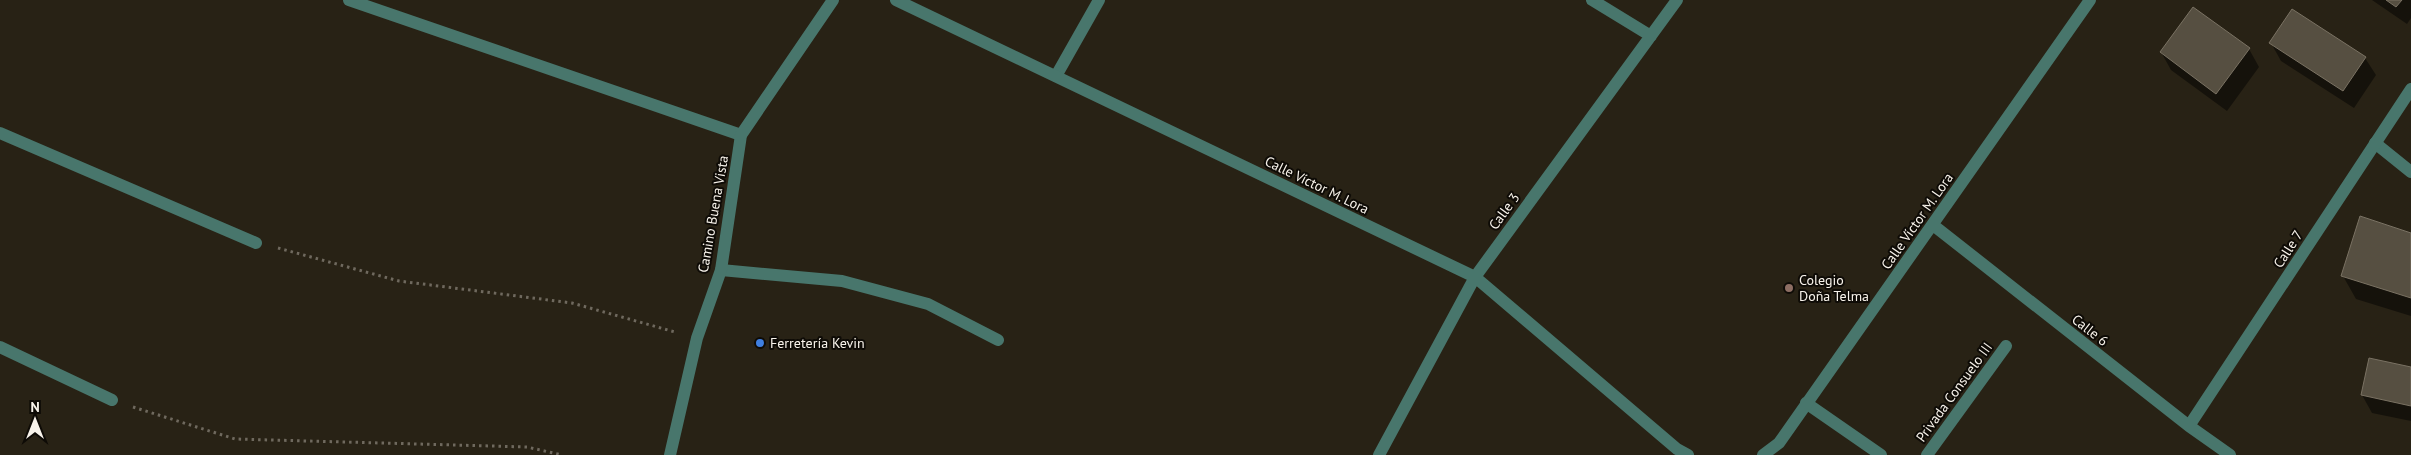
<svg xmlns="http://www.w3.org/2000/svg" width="2411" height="455" font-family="'PT Sans',sans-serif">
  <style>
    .shadow { fill: #0007 }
    .building { fill: #564f41; stroke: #7a7263 }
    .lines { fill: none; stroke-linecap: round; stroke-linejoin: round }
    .path { stroke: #6f695e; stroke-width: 3; stroke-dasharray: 2.5 4; stroke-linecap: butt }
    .service { stroke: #48766c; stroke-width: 12 }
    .minor { stroke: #48766c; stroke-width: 12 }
    .tertiary { stroke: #48766c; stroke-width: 12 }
    .education-dot { fill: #8d6e63; stroke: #0e0b06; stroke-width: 2 }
    .shop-dot { fill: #3f7fe0; stroke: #0e0b06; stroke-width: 2 }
    .labels { text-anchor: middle; stroke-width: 4; stroke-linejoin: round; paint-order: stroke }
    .street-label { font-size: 14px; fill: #f8f3eb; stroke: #0e0b06 }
    .poi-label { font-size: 14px; fill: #f8f3eb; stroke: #0e0b06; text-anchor: start }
  </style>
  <rect width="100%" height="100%" fill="#282215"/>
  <!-- shadow -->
  <path class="shadow" d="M2372,0H2411V18L2407,24Z
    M2271,43L2365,58L2376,75L2354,108L2281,61Z
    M2249,49L2259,67L2227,111L2171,70L2161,52Z
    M2411,234V316L2356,299L2343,276Z
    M2411,368V421L2372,413L2362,395Z"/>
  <!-- building -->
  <path class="building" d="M2386,0H2402L2396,7Z
    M2193,7L2250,48L2216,94L2160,52Z
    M2292,9L2366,57L2343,91L2269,43Z
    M2360,216L2411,233V298L2341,276Z
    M2369,358L2411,367V406L2361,395Z"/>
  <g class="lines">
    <!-- path -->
    <path class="path" d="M278,248L399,281L572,303L675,332
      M133,407L235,439L527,447L562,455"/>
    <!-- service -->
    <path class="service" d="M1056,76L1099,0
      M2375,143L2411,172
      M1806,403L1881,455
      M1927,455L2006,346"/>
    <!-- minor -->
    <path class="minor" d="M349,0L741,135
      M896,0L1475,277L1677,449L1688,455
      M1592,0L1651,36
      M0,133L256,243
      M1933,225L2189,426L2230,455
      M721,270L842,281L928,304L998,340
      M0,347L112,400
      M2189,426L2411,89
      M1379,455L1475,277L1677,0
      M1763,455L1779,443L2090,0"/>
    <!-- tertiary -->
    <path class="tertiary" d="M670,455L697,338L721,270L741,135L833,0"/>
  </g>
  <!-- markers -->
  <circle class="education-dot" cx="1789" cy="288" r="5"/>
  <circle class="shop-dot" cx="760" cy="343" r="5"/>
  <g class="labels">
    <!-- street labels -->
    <g class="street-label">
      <text transform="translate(1317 185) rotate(26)" y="5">Calle Víctor M. Lora</text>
      <text transform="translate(1504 211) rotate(-54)" y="5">Calle 3</text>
      <text transform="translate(713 214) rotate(-80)" y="5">Camino Buena Vista</text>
      <text transform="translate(1917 221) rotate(-55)" y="5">Calle Víctor M. Lora</text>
      <text transform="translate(2288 249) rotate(-57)" y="5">Calle 7</text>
      <text transform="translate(2090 330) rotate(38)" y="5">Calle 6</text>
      <text transform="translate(1954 392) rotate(-54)" y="5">Privada Consuelo III</text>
    </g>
    <!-- poi labels -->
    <g class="poi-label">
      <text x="1799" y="285">Colegio<tspan x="1799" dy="16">Doña Telma</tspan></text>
      <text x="770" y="348">Ferretería Kevin</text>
    </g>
  </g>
  <!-- north arrow -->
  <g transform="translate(35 420)" stroke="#0e0b06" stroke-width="4" paint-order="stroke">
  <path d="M0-4L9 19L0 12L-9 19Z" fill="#f8f3eb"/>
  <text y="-8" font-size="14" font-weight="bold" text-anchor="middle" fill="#f8f3eb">N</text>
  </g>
</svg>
